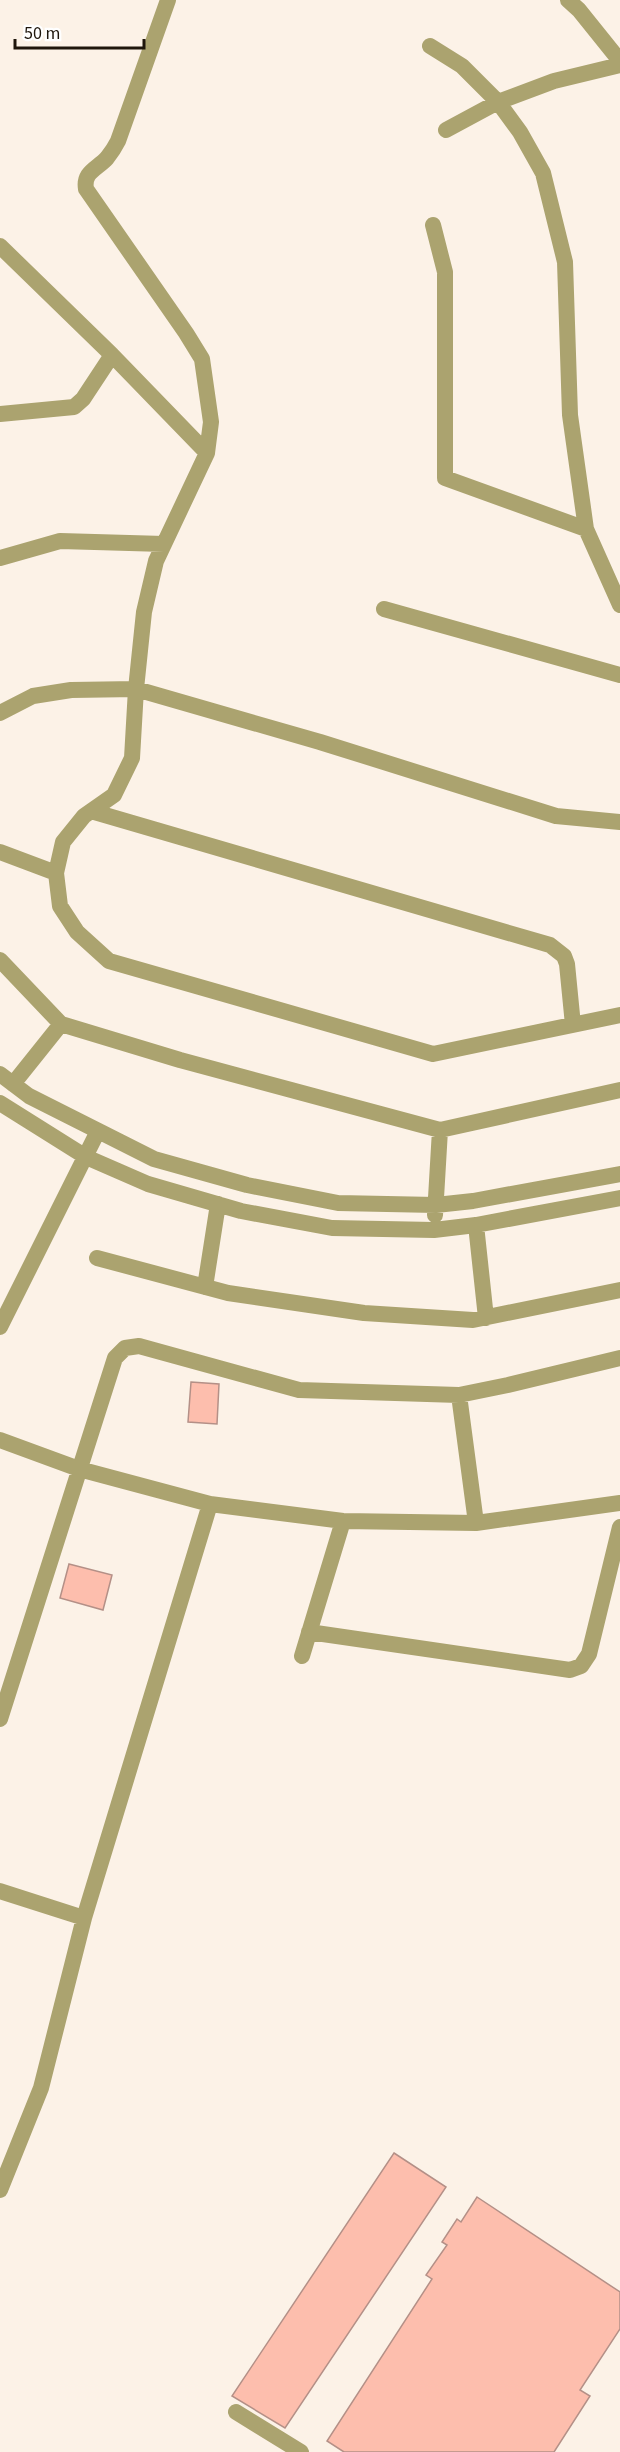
<svg xmlns="http://www.w3.org/2000/svg" width="620" height="2452" font-family="'Source Sans 3',sans-serif">
  <style>
    .building { fill: #fdbead; stroke: #b49087; stroke-width: 1.5 }
    .lines { fill: none; stroke-linecap: round; stroke-linejoin: round }
    .street { stroke: #aba36f; stroke-width: 16 }
  </style>
  <rect width="100%" height="100%" fill="#fcf2e7"/>
  <!-- building -->
  <path class="building" d="M191,1382L219,1384L217,1424L188,1422Z
    M69,1564L112,1575L103,1610L60,1598Z
    M394,2153L446,2187L285,2428L232,2396Z
    M477,2197L620,2292V2329L580,2390L590,2396L554,2452H344L327,2441L432,2279L426,2275L447,2245L442,2242L457,2219L461,2222Z"/>
  <g class="lines">
    <!-- street -->
    <path class="street" d="M168,0L118,141C115,147 111,153 107,158C97,169 83,172 86,189L186,333L202,359L211,422L207,453
      M568,0L579,10L620,61
      M430,46L462,66L498,102L520,132L543,173L565,262L570,415L586,529L620,605
      M446,130L498,102L554,81L620,65
      M433,225L445,272V478L586,529
      M0,246L112,355L207,453L156,561L144,612L136,689L132,758L114,795L84,816L63,842L56,873L60,906L77,932L109,961L433,1054L620,1015
      M0,414L74,407L83,399L112,355
      M0,558L60,541L164,544
      M384,609L620,675
      M0,713L33,696L71,690L136,689L320,742L556,816L620,822
      M91,811L550,945L564,956L567,964L573,1025
      M0,852L56,873
      M0,960L61,1024L180,1060L440,1130L620,1090
      M0,1074L29,1096L154,1159L247,1185L338,1203L436,1205L473,1201L620,1174
      M13,1084L61,1024
      M0,1103L86,1157L148,1184L241,1211L332,1228L434,1230L476,1225L620,1198
      M435,1215L440,1130
      M476,1225L486,1318
      M97,1258L228,1293L364,1313L473,1320L620,1290
      M205,1287L218,1204
      M0,1327L98,1131
      M459,1395L476,1523
      M0,1440L79,1469L210,1504L343,1521L476,1523L620,1503
      M309,1632L570,1670L581,1666L589,1654L620,1527
      M302,1656L343,1521
      M0,1719L115,1358L125,1348L139,1346L299,1390L459,1395L508,1385L620,1358
      M0,1891L84,1918
      M0,2190L41,2088L84,1918L210,1504
      M236,2412L301,2452"/>
  </g>
  <!-- scale -->
  <path d="M15 39v9h129v-9" fill="none" stroke="#1f160c" stroke-width="3"/>
  <text x="24" y="39" font-size="18" fill="#1f160c" stroke="#ffffff" stroke-width="4.5" paint-order="stroke">50 m</text>
</svg>
